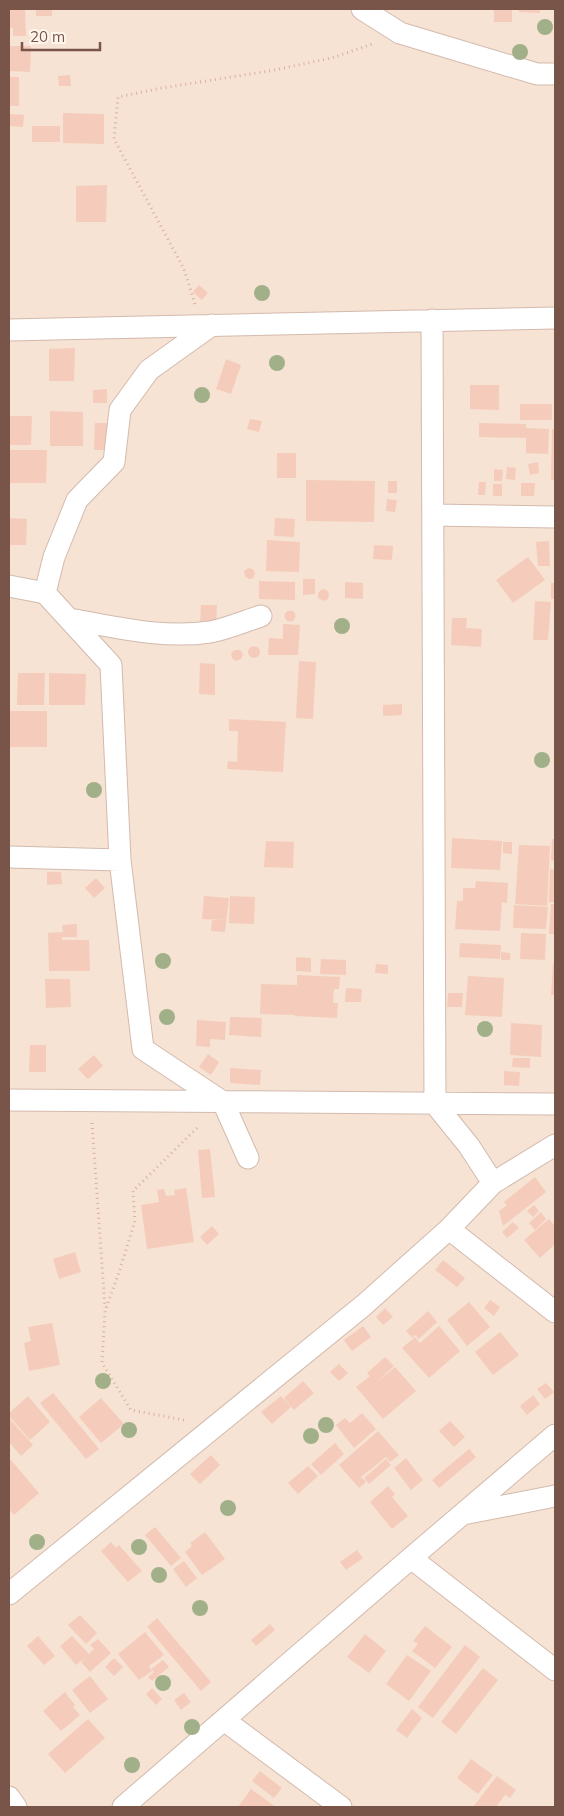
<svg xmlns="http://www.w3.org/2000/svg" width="564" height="1816" font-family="Mulish,sans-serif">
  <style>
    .residential { fill: #f6e3d3 }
    .building { fill: #f5ccbb }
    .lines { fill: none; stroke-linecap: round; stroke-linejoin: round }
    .street-casing { stroke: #d3baad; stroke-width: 23 }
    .path { stroke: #daaf9e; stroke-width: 3; stroke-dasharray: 1 4; stroke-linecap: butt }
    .street { stroke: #fff; stroke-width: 21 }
    .tree { fill: #a1b088 }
  </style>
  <rect width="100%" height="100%" fill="#fef2e6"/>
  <!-- residential -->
  <path class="residential" d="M9,9H555V1807H9Z"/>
  <!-- building -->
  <path class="building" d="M9,9H25L26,36H13V28H9Z
    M36,9H52V16H36Z
    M494,9L512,10V22H494Z
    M519,9H540V13L519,12Z
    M9,46H31L30,72L9,71Z
    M70,75L71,86H59L58,76Z
    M9,77H19V106H9Z
    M63,113L104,114V144L63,143Z
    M9,114L24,115L23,127L9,126Z
    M32,126H60V142H32Z
    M107,185L106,222H76V186Z
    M199,285L208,293L202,300L193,292Z
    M75,348L74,381H49V349Z
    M226,359L241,365L231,394L216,389Z
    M470,385H499V410L470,409Z
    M107,389V403H93V390Z
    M520,404H552V420H520Z
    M50,411L83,412V446H50Z
    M9,416H32L31,445H9Z
    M250,419L262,421L259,432L247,429Z
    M95,423H107V450H94Z
    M479,423L526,424V428L549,429L548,454L526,453V431V438L479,437Z
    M552,429H555V480H551Z
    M9,450H47L46,483H9Z
    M277,453H296V478H277Z
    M538,462L539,473L530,475L528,464Z
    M507,467L516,468L515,480L506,479Z
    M494,469L503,470L502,481H494Z
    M306,480L375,481L374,522L306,521Z
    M388,481H397V493H388Z
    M479,482H486L485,495H478Z
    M521,483H535L534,496H521Z
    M493,484H502V496H493Z
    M387,499L397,500L395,512L386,511Z
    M9,518L27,519L26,545H9Z
    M275,518L295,519L294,537L274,536Z
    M267,540L300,542L299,572L266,571Z
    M549,541L550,566H538L536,542Z
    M374,545L393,546L392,560L373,559Z
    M528,557L545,580L513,603L496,580Z
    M248,568L253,569L255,573L253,578L249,579L245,576L244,571Z
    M303,579H315V594L303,595Z
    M259,581L295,582V600L259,599Z
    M345,582L363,583V599L345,598Z
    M551,583H555V599H551Z
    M322,589L327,590L329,594L328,599L323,601L318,598V593Z
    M535,601L551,602L548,640H533Z
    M201,605H217L216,624L200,623Z
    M284.5 616a5.5 5.5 0 1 1 11 0a5.5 5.5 0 1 1-11 0Z
    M452,618H467L466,628L482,629L481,647L451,645Z
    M283,624L300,625L298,655H268L269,638L283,639Z
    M248 652a6 6 0 1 1 12 0a6 6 0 1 1-12 0Z
    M235,650H240L243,654L241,659L236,661L232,658L231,653Z
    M299,661L316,662L313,719L296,718Z
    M200,663L215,664V695L199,694Z
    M18,673H45L44,705H17Z
    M49,673L86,674L85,705H49Z
    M402,704V715L383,716V705Z
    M9,711H47V747H9Z
    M229,719L286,722L283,772L227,769L228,761L237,762L238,731H229Z
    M452,838L502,841L500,870L451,868Z
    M552,839H555V861L551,860Z
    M266,841L294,842L293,868L264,867Z
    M503,842H512V854L503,853Z
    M519,845L550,846L547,906L515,904Z
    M550,869L555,870V902H549Z
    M47,872H61L62,884L47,885Z
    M96,878L105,888L94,898L85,888Z
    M476,881L508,883L507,903L502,902L500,931L455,929L457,901H463V888H475Z
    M204,896L229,898L225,932L211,931L212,920H224L202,919Z
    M230,896L255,897L254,924L229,923Z
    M551,904H555V934H549Z
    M514,905L548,907L546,929L513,928Z
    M77,924V937H62V940H89L90,971H49L48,933L63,932L62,925Z
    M521,933L546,934L545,960L520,959Z
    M460,943L501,945L500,959L459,957Z
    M501,952L510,953V960H501Z
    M296,957L311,958V972L296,971Z
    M321,959L346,960V975L320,974Z
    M553,963H555V995H551Z
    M376,964L388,965V974L375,973Z
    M297,975L340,977L339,989H334L333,1003H338L337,1018L295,1016L296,1001L295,1015L260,1014L261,984L297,985Z
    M468,976L504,978L502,1017L465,1015Z
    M45,979H70L71,1007L46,1008Z
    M346,988L362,989L361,1002H345Z
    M448,993H463L462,1007H447Z
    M230,1017L262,1018L261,1037L229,1035Z
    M197,1020L226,1022L225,1040L210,1039V1047L196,1046Z
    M511,1023L542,1025L541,1057L510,1055Z
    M30,1045H46V1072H29Z
    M208,1054L219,1062L211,1075L199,1067Z
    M94,1055L103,1066L88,1079L78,1069Z
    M513,1058H530V1068L512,1067Z
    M230,1068L261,1070L260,1085L230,1083Z
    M504,1071L520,1072L519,1086L504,1085Z
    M210,1149L215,1197L202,1198L198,1150Z
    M535,1177L546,1192L503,1226L499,1211L507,1205L504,1202Z
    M186,1188L194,1242L147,1249L141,1205L159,1202L157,1190L164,1189L166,1196L175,1195L174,1190Z
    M534,1205L539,1211L533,1217L527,1211Z
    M541,1212L546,1219L535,1230L529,1223Z
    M549,1219L555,1226V1244L540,1258L524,1240Z
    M513,1222L519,1228L507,1238L502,1232Z
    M212,1226L219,1234L207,1245L200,1237Z
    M75,1252L81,1272L59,1279L53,1259Z
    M443,1260L465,1278L457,1287L435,1270Z
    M490,1300L500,1307L494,1316L484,1308Z
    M469,1302L490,1327L467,1346L447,1320Z
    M385,1308L393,1317L383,1325L376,1317Z
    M428,1311L437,1322L419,1339L415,1335L412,1338L406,1331Z
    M52,1323L60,1365L29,1371L24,1343L31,1341L28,1327Z
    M363,1326L371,1337L352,1351L344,1340Z
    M439,1326L460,1351L429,1378L402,1348L415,1337L420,1343Z
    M500,1332L519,1355L493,1375L475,1352Z
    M385,1357L394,1366L376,1383L395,1367L416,1391L383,1419L356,1387L370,1376L367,1373Z
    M339,1364L348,1373L339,1381L330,1372Z
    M303,1381L314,1393L294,1410L284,1398Z
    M546,1383L554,1392L545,1399L537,1389Z
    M53,1393L99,1449L86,1459L40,1403Z
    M533,1395L540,1404L527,1415L520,1406Z
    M28,1396L50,1422L30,1440L9,1416V1413Z
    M281,1396L291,1407L272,1424L261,1412Z
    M101,1398L124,1424L101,1443L79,1417Z
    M362,1413L376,1429L354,1448L336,1425L345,1418L350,1423Z
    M9,1418L33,1445L21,1456L9,1442Z
    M450,1421L465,1437L454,1447L439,1431Z
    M378,1431L399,1455L390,1462L386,1457L361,1477L366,1482L359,1488L339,1465Z
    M335,1443L344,1454L321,1475L311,1464Z
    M469,1449L476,1457L439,1488L432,1480Z
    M211,1455L220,1465L200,1484L190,1474Z
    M406,1458L423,1480L411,1490L394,1468Z
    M386,1459L391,1465L369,1484L364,1478Z
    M11,1460L39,1493L14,1515L9,1509V1462Z
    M308,1466L318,1476L298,1494L288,1483Z
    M388,1486L395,1494L392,1497L408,1516L392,1529L370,1502Z
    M155,1527L181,1558L171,1566L145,1535Z
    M205,1532L225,1559L202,1575L185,1552L192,1546L190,1543Z
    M111,1542L116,1548L119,1545L142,1571L128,1582L101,1551Z
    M357,1550L363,1558L346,1570L340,1562Z
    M184,1561L197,1578L186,1587L173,1569Z
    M80,1615L97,1633L86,1644L68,1625Z
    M157,1618L211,1682L201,1691L147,1627Z
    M270,1624L275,1630L256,1646L251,1640Z
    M425,1626L452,1647L435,1668L412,1651L418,1644L413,1641Z
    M145,1632L164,1655L149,1666L152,1671L139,1680L118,1654Z
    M365,1634L386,1651L369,1673L347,1657Z
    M38,1636L55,1656L44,1665L27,1646Z
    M72,1636L89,1654L94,1649L90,1645L98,1639L111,1653L90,1672L81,1662L86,1657L76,1665L60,1646Z
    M465,1645L480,1657L433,1718L418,1707Z
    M407,1655L431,1671L409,1701L386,1684Z
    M114,1658L123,1667L114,1676L105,1667Z
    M163,1660L169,1667L152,1681L148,1677L154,1672L151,1669Z
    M483,1668L498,1680L456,1734L441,1722Z
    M90,1676L108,1699L90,1713L72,1690Z
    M152,1688L162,1699L156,1705L146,1694Z
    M65,1692L75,1705L73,1707L80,1715L61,1731L43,1711Z
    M184,1693L191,1702L181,1710L174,1700Z
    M412,1709L422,1718L407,1738L396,1730Z
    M88,1719L105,1738L65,1773L48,1754Z
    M471,1759L493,1775L478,1794L457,1778Z
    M260,1771L282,1788L274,1798L252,1781Z
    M497,1776L516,1790L510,1798L505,1795L496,1807H473Z
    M251,1789L276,1807H238Z"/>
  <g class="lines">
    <defs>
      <path id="street" d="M362,9L400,33L537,74H555
        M432,320L435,1104L469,1146L493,1183
        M9,330L555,318
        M433,515L555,517
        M9,586L45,593L111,665L120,860L143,1049L223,1102L248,1158
        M45,593L54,557L77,500L114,462L120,410L149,370L212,325
        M69,619C116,627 162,639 210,632C227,629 245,621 261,616
        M9,857L120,860
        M9,1100L555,1104
        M449,1229L555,1312
        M463,1514L555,1496
        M411,1558L555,1435
        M9,1594L364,1305L449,1229L493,1183L555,1145
        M224,1720L341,1807
        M9,1797L16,1807
        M123,1807L411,1558L555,1670"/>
    </defs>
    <!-- street casing -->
    <use href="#street" class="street-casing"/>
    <!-- path -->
    <path class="path" d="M195,304L184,269L114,139L118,97L162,88L269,71L332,58L372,44
      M92,1123L105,1308
      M184,1420L131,1410L102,1363L105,1311L119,1272L135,1221L133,1191L199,1126"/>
    <!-- street -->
    <use href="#street" class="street"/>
  </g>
  <!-- trees -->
  <g class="tree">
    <circle cx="545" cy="27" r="8"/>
    <circle cx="520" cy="52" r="8"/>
    <circle cx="262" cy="293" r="8"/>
    <circle cx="277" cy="363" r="8"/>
    <circle cx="202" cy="395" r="8"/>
    <circle cx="342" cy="626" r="8"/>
    <circle cx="542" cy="760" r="8"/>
    <circle cx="94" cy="790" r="8"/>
    <circle cx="163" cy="961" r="8"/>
    <circle cx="167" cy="1017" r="8"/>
    <circle cx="485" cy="1029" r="8"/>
    <circle cx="103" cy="1381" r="8"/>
    <circle cx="326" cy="1425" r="8"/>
    <circle cx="129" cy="1430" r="8"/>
    <circle cx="311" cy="1436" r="8"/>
    <circle cx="228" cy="1508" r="8"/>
    <circle cx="37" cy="1542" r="8"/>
    <circle cx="139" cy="1547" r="8"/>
    <circle cx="159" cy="1575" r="8"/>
    <circle cx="200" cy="1608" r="8"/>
    <circle cx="163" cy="1683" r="8"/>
    <circle cx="192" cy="1727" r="8"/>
    <circle cx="132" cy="1765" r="8"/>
  </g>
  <!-- border -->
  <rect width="564" height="1816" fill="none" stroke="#795448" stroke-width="20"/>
  <!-- scale -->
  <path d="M22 42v8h78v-8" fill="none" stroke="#795448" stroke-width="2.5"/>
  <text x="30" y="42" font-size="15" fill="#795448" stroke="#fff6ed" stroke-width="4" paint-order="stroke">20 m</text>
</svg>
